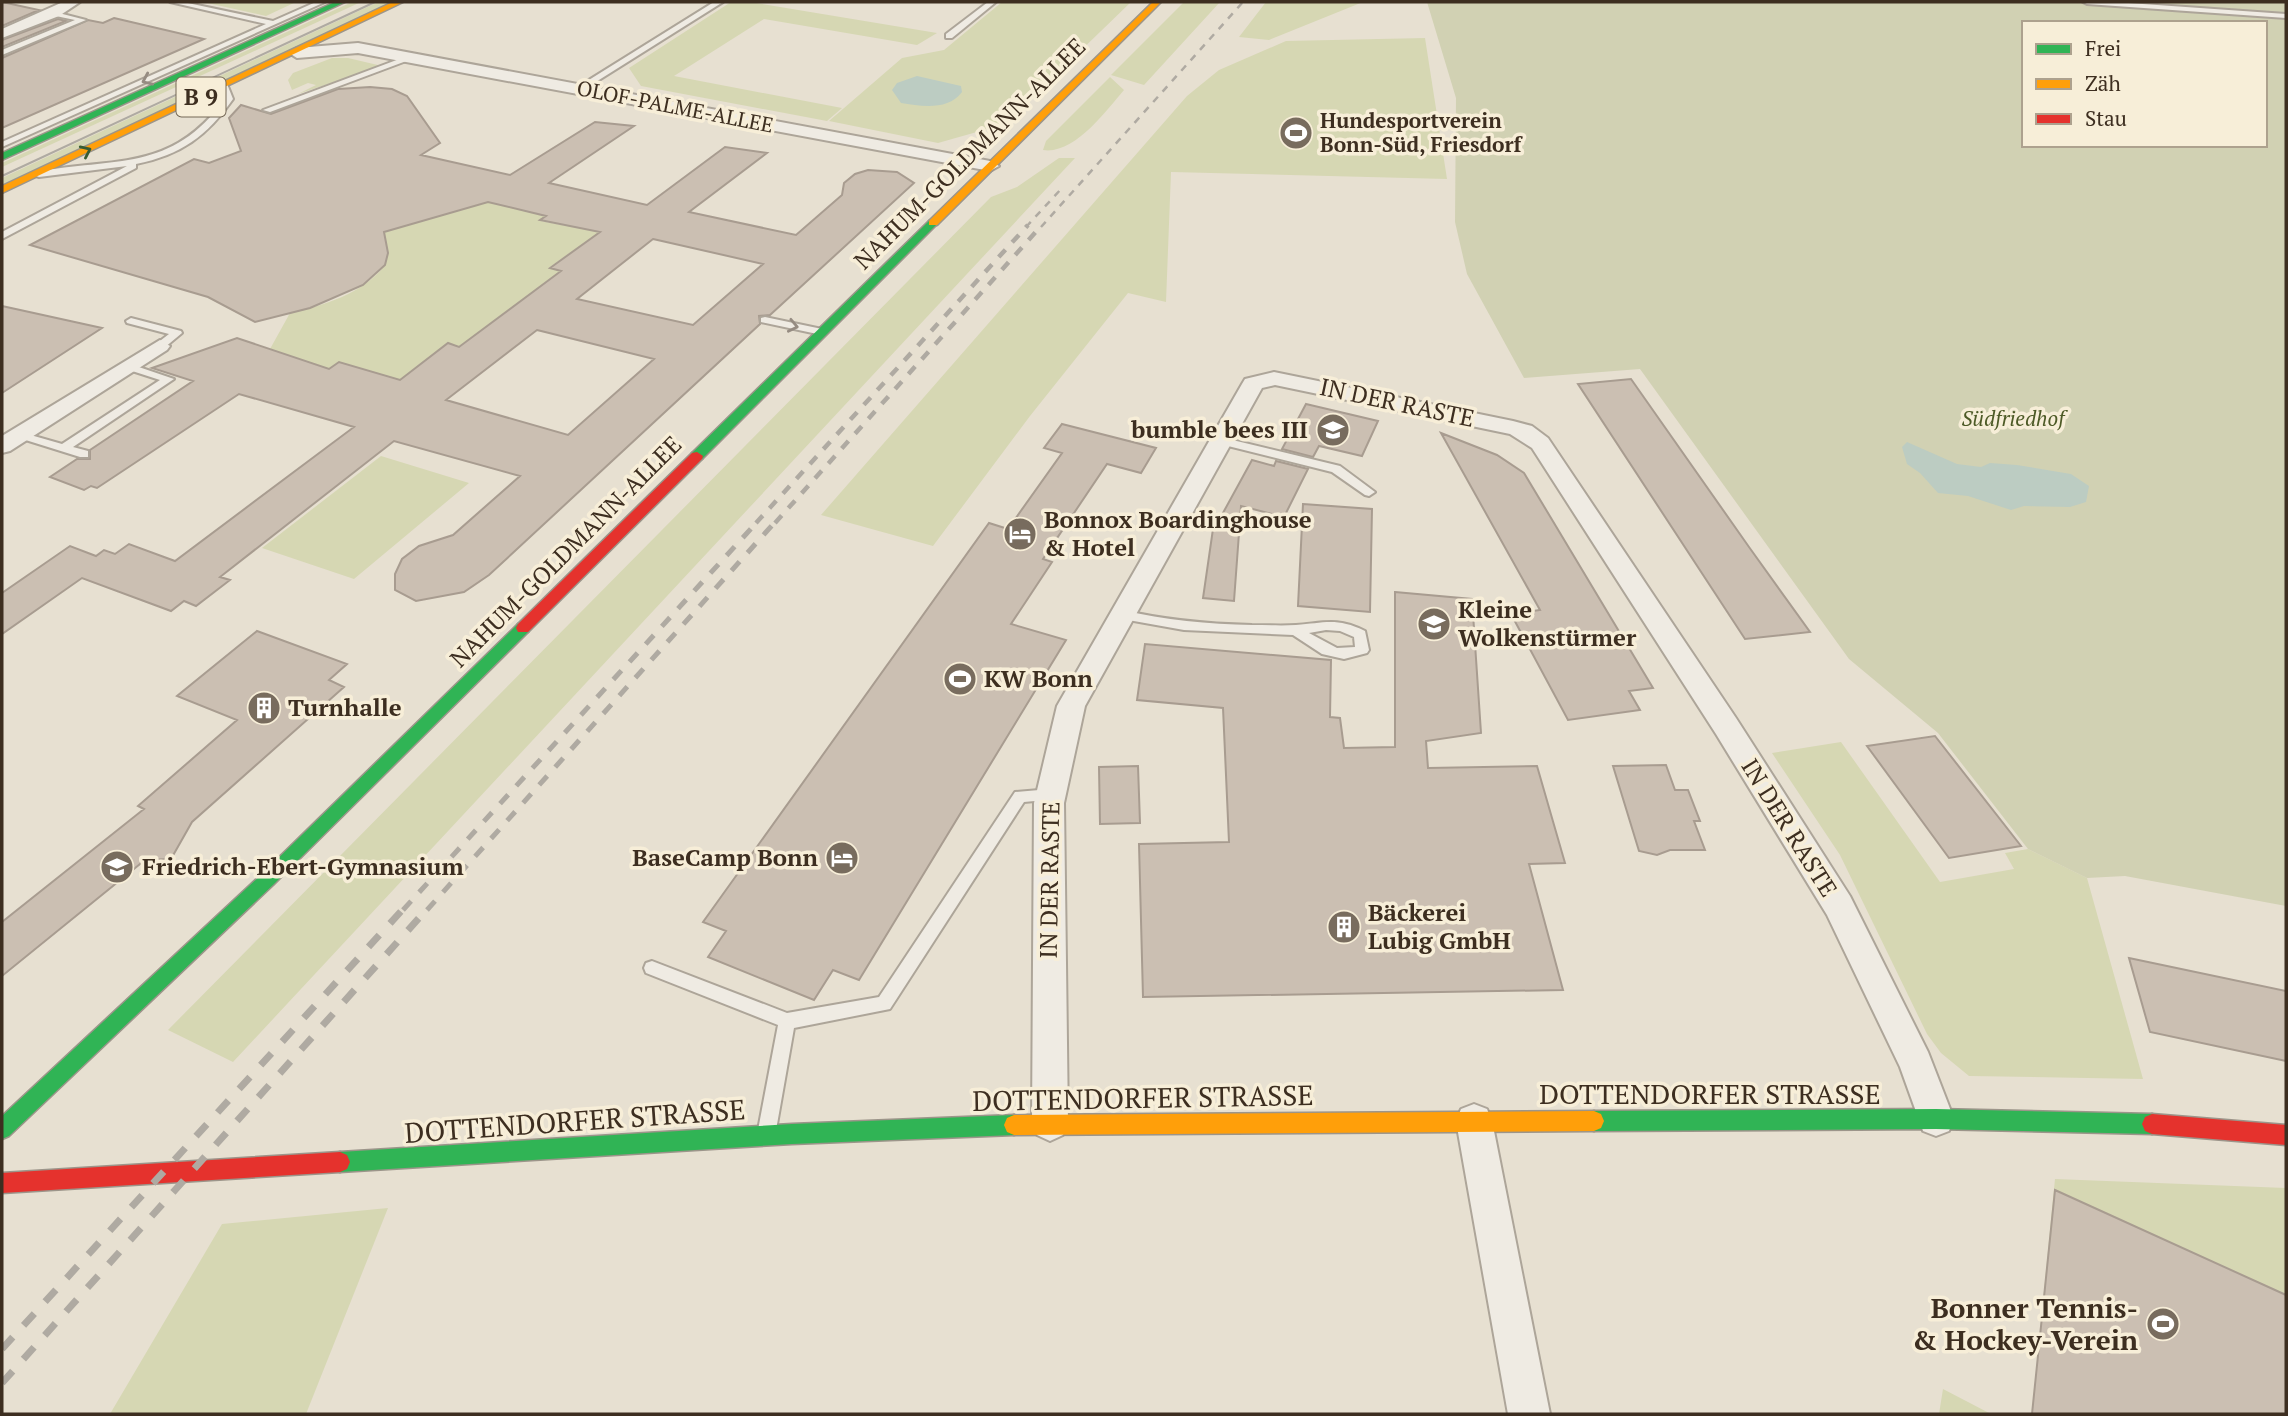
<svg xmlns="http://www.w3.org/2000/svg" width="2288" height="1416" font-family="'PT Serif',serif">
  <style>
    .green { fill: #d6d7b3 }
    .cemetery { fill: #d1d1b3; fill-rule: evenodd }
    .water { fill: #bcccc2 }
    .building { fill: #cbbfb2; stroke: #a89c90; stroke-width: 2; fill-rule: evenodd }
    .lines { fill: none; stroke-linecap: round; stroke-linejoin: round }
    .lane-casing { stroke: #ada599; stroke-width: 4 }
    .street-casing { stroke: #ada599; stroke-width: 4 }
    .fast-casing { stroke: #9c958a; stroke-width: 3 }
    .slow-casing { stroke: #9c958a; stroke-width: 3 }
    .jam-casing { stroke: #9c958a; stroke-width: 3 }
    .lane { fill: #efebe3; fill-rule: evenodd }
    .street { fill: #efebe3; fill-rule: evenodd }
    .fast { fill: #30b455; fill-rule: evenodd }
    .slow { fill: #ff9f0a; fill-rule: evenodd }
    .jam { fill: #e5322d; fill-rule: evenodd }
    .tram { stroke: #afaaa2; stroke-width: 2 }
    .rail-far3 { stroke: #afaaa2; stroke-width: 2.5; stroke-dasharray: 7 7; stroke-linecap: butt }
    .rail-far2 { stroke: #afaaa2; stroke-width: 4.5; stroke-dasharray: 10 10; stroke-linecap: butt }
    .rail-far1 { stroke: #afaaa2; stroke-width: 5; stroke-dasharray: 12 12; stroke-linecap: butt }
    .rail { stroke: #afaaa2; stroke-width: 7; stroke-dasharray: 16 16; stroke-linecap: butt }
    .oneway { stroke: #968c82 }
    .oneway2 { stroke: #385d33 }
    .labels { text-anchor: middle; stroke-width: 7; stroke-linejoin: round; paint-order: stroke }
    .far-street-label { font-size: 21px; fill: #3d2e20; stroke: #f7eed8 }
    .far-poi-label { font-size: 21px; font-weight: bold; fill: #3d2e20; stroke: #f7eed8; text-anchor: start }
    .far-park-label { font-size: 21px; font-style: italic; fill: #4d5a26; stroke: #f7eed8 }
    .shield { fill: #f7eed8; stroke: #756857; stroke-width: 2 }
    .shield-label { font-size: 23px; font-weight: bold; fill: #3d2e20 }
    .street-label { font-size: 24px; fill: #3d2e20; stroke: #f7eed8 }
    .poi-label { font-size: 24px; font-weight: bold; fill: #3d2e20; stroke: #f7eed8; text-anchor: start }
    .near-street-label { font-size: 28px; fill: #3d2e20; stroke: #f7eed8 }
    .near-poi-label { font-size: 28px; font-weight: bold; fill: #3d2e20; stroke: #f7eed8; text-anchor: end }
  </style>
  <rect width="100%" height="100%" fill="#e7e0d1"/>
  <!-- green -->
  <path class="green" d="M203,2H296L266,16Z
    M352,2H361L2,167V163Z
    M378,2H392L2,185V178Z
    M731,2H750L937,33L917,45L764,19L674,76L842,108L827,121L641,86L629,68Z
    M1002,2H1131L1005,124L938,143L829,121L902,58L944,50Z
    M1184,2H1220L1144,85L1111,75Z
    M1266,2H1363L1269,40L1239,37Z
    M1425,38L1447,179L1171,172L1166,302L1128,293L1030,416L933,546L821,515L1187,96L1219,70L1286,41Z
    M332,58H348L382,66L298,94L316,85L308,83L292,90L288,80L293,73Z
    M1110,77L1124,90C1106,111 1074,155 1043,150L1046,141Z
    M1059,158H1075L233,1062L168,1030L991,197L1017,187Z
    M438,190L546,216L541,221L567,226L574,221L613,230L584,253L574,250L550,267L561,271L459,347L448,344L398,392L366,370L339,362L329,369L270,349L290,313C324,305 363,294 385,265L376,234Z
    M381,456L469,483L354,579L262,548Z
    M1841,742L1940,882L2014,869L2005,853L2028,849L2087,878L2143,1079L1969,1076L1941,1053L1927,1034L1840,855L1772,753Z
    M2055,1179L2286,1188V1414H2032Z
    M388,1208L306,1414H110L222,1224Z
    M1943,1389L1991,1414H1939Z"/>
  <!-- cemetery -->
  <path class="cemetery" d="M1427,2H2286V906L2125,876L2087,878L2028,849L1938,733L1849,659L1640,369L1524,378L1467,274L1455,222L1456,98ZM2024,23H2265V145H2024Z"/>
  <!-- water -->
  <path class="water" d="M917,76L961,86L962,92C948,111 921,106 901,103L892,90L897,83Z
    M1907,442L1957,464L1981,467L1990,463L2017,465L2071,474L2089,486L2086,502L2070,507L2024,506L2011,510L1968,496L1938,493L1920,473L1907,464L1902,447Z"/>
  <!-- building -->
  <path class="building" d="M2,2L39,10L2,26Z
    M114,18L204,39L2,128V58L88,20L103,23Z
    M58,19L66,21L2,47V40Z
    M370,87L392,89L407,96L440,143L421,155L510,175L595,122L634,126L549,183L647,205L725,147L767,153L689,212L796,235L842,195L844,183L855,174L868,170L897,172L914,183L770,315L759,316L760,324L489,575L464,592L416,601L395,590V574L402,559L419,546L453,535L520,476L394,441L220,577L230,580L196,606L184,601L171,611L82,578L2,634V593L70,546L96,556L104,550L115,554L129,544L175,561L354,427L239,394L97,488L91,486L84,490L50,477L77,459H90V450L193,381L152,368L237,338L329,369L339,362L400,380L448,343L459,347L561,271L550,268L600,232L540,220L546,216L488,202L384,232L388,253L385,265L363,285L310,308L255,322L208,297L30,245L194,159L209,163L241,151L229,118L241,105L271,114L338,89ZM653,239L763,264L693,325L577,299ZM537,330L654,359L568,435L446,400Z
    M2,306L102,328L2,393Z
    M1631,379L1749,547L1810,632L1745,639L1578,384Z
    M1306,404L1378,421L1362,456L1319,446L1313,457L1282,449Z
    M1062,424L1156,448L1141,473L1107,464L1043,559L1052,562L1011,624L1066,640L859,980L833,970L814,1000L708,957L726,931L703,922L989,523L1008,529L1062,453L1044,448Z
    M1441,433L1497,455L1524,473L1653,688L1629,691L1640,710L1568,720L1511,614L1540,610Z
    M1252,460L1274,466L1276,461L1308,469L1284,517L1241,506L1234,601L1203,598L1214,522H1218Z
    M1303,504L1372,509L1370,612L1298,606Z
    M1395,592L1472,599L1481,733L1426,741L1428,768L1537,766L1565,863L1529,864L1563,990L1143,997L1139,844L1229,842L1223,708L1137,700L1145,644L1331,660L1330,717L1340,718L1344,748L1395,747Z
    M257,631L347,664L329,680L344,687L192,822L171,859L145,860L2,976V922L144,809L138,806L237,720L177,696Z
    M1935,736L2021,846L1949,858L1867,746Z
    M1666,765L1675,790H1688L1700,821H1694L1705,850H1670L1657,855L1639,851L1613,766Z
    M1138,766L1140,823L1100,824L1099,767Z
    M2129,958L2286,991V1061L2150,1032Z
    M2055,1190L2286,1295V1414H2032Z"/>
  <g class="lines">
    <defs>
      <path id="lane" d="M170,2H183L273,21L316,2H325L2,147V142L266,24Z
        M714,2H723L583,90L576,88Z
        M988,2H996L952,38H946V34Z
        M2083,2H2114L2286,14V18L2087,4Z
        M51,11L86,20L2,55V50L75,20L51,15Z
        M410,55L417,57L270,112L263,110Z
        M221,84H227L233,99C207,136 181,155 136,164V168L2,239V232L127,166L39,177L36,176V172C115,157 171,173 225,99Z
        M765,317L822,329L827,332L822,335L761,322V318Z
        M131,318L181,331L182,333L164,348H156V344L169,334L127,323L126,321Z
        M130,364L174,379L73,447L88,451V457H80L16,437L14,435L20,432L62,444L160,380L126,369L125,367Z
        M1220,437L1340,466L1375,492L1369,496L1365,495L1332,472L1216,443V439Z
        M1122,610C1165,620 1208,624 1252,625C1267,625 1281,626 1296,625C1324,623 1337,617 1365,631L1369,650L1367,653L1344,659L1322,654L1293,635L1184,630L1117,618L1115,615ZM1326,630L1340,631L1354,637L1355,647L1337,648L1309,633Z
        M1051,789L1056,791L1058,795L1056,799L1024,802L890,1009L794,1028L776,1130L773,1136L767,1139L761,1136L758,1130L778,1025L646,973L644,968L646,963L652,961L787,1013L879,997L1015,792Z"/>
      <path id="street" d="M63,2H80L59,16L2,38V29Z
        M358,43L990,161L999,166L990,171L358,53L297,58L289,53L297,48Z
        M160,340L170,346L167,350L10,451L2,453V436Z
        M1274,372L1513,421L1532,426L1548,438L1736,718L1850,896L1928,1052L1954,1119L1949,1131L1936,1136L1923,1131L1900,1067L1827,915L1716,734L1532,448L1510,434L1275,385L1262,388L1085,706L1064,803L1068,1123L1063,1135L1050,1141L1037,1135L1032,1123L1034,803L1057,706L1242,384L1245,379Z
        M1474,1104L1487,1109L1492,1121L1550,1414H1508L1456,1121L1461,1109Z"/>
      <path id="fast" d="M335,2H345L2,160V153Z
        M929,221L938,223L702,459H692V453Z
        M523,623L530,628L528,632L274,884L9,1136L2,1139V1116L262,874L518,624Z
        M1936,1109L2152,1114L2159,1117L2162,1124L2159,1131L2152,1134L1936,1129L1594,1131L1587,1128L1584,1121L1587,1114L1594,1111Z
        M1014,1115L1021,1118L1024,1125L1021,1132L1014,1135L792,1144L340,1172L333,1169L330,1162L333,1155L340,1152L792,1124Z"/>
      <path id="slow" d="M393,2H403L2,193V186Z
        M1153,2H1161L937,225H929V221Z
        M1594,1111L1601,1114L1604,1121L1601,1128L1594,1131L1014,1135L1007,1132L1004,1125L1007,1118L1014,1115Z"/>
      <path id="jam" d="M697,452L703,456L702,459L528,632H518L516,628L518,624L692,453Z
        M2152,1114L2286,1125V1145L2152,1134L2145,1131L2142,1124L2145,1117Z
        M340,1152L347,1155L350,1162L347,1169L340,1172L2,1193V1173Z"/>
    </defs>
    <!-- lane casing -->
    <use href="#lane" class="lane-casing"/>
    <!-- street casing -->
    <use href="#street" class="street-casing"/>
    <!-- fast casing -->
    <use href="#fast" class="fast-casing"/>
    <!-- slow casing -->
    <use href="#slow" class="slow-casing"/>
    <!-- jam casing -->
    <use href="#jam" class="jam-casing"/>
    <!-- lane -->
    <use href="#lane" class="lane"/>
    <!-- street -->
    <use href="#street" class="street"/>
    <!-- fast -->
    <use href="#fast" class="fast"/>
    <!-- slow -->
    <use href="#slow" class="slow"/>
    <!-- jam -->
    <use href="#jam" class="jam"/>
    <!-- tram -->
    <path class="tram" d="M2,176L375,2"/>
    <!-- rail-far3 -->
    <path class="rail-far3" d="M1026,227L1062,188
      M1041,227L1243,2"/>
    <!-- rail-far2 -->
    <path class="rail-far2" d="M756,523L1028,225
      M775,523L1042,225"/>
    <!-- rail-far1 -->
    <path class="rail-far1" d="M403,910L758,521
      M427,910L776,521"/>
    <!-- rail -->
    <path class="rail" d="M2,1349L404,908
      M2,1383L428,908"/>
  </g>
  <!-- one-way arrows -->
  <defs><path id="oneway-chevron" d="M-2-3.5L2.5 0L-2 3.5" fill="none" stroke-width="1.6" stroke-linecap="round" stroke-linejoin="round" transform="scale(1.75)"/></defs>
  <g class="oneway">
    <use href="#oneway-chevron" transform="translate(147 80) rotate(156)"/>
    <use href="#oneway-chevron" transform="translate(793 326) rotate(12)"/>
  </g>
  <use class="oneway2" href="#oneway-chevron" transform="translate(86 151) rotate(-25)"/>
  <!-- icons -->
  <defs>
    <symbol id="stadium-disc" viewBox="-11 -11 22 22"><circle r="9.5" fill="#786c5e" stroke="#f7eed8"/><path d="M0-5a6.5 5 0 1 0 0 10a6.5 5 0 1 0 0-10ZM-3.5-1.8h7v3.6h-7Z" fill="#fff"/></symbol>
    <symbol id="school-disc" viewBox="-11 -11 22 22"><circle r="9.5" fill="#786c5e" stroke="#f7eed8"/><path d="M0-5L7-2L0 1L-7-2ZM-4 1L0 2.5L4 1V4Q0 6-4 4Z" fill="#fff"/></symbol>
    <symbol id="hotel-disc" viewBox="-11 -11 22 22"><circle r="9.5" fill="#786c5e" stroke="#f7eed8"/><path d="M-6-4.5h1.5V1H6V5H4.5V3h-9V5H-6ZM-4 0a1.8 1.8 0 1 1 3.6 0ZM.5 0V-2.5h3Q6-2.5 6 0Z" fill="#fff"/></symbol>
    <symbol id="building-disc" viewBox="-11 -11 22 22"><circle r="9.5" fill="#786c5e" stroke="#f7eed8"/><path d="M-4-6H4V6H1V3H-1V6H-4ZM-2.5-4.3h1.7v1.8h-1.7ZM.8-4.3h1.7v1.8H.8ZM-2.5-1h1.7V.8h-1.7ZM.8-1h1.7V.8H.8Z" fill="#fff"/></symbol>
  </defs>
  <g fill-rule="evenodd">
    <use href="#stadium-disc" x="1277" y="114" width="38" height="38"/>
    <use href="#school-disc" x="1314" y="411" width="38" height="38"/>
    <use href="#hotel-disc" x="1001" y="515" width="38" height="38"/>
    <use href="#school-disc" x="1415" y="605" width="38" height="38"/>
    <use href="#stadium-disc" x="941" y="660" width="38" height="38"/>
    <use href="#building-disc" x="245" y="689" width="38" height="38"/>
    <use href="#hotel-disc" x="823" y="839" width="38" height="38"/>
    <use href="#school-disc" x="98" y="848" width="38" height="38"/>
    <use href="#building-disc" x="1325" y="908" width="38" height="38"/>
    <use href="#stadium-disc" x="2144" y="1305" width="38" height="38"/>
  </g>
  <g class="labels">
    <!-- far-street labels -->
    <g class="far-street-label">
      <text transform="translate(675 107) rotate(11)" y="7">OLOF-PALME-ALLEE</text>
    </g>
    <!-- far-poi labels -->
    <g class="far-poi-label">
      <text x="1320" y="128">Hundesportverein<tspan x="1320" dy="24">Bonn-Süd, Friesdorf</tspan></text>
    </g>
    <!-- far-park labels -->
    <g class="far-park-label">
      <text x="2013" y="426">Südfriedhof</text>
    </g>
    <!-- shield labels -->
    <rect class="shield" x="176.5" y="77.5" width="49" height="39" rx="5"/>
    <g class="shield-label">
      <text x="201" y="105">B 9</text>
    </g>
    <!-- street labels -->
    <g class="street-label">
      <text transform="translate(970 154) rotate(-45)" y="8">NAHUM-GOLDMANN-ALLEE</text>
      <text transform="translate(1397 403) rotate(12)" y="8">IN DER RASTE</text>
      <text transform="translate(566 552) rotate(-45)" y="8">NAHUM-GOLDMANN-ALLEE</text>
      <text transform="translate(1789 828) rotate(58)" y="8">IN DER RASTE</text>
      <text transform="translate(1050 880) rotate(-89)" y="8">IN DER RASTE</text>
    </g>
    <!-- poi labels -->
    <g class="poi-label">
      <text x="1308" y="438" text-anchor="end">bumble bees III</text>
      <text x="1044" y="528">Bonnox Boardinghouse<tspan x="1044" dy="28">&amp; Hotel</tspan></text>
      <text x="1458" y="618">Kleine<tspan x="1458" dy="28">Wolkenstürmer</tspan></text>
      <text x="984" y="687">KW Bonn</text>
      <text x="288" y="716">Turnhalle</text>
      <text x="818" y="866" text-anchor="end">BaseCamp Bonn</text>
      <text x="142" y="875">Friedrich-Ebert-Gymnasium</text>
      <text x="1368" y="921">Bäckerei<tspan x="1368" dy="28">Lubig GmbH</tspan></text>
    </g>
    <!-- near-street labels -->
    <g class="near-street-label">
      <text x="1710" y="1104">DOTTENDORFER STRASSE</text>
      <text transform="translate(1143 1098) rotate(-1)" y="10">DOTTENDORFER STRASSE</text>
      <text transform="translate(575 1121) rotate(-4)" y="10">DOTTENDORFER STRASSE</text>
    </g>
    <!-- near-poi labels -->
    <g class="near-poi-label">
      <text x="2138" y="1318">Bonner Tennis-<tspan x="2138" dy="32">&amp; Hockey-Verein</tspan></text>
    </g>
  </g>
  <!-- border -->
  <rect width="2288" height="1416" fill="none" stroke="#3d2e20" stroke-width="7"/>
  <!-- legend -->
  <rect x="2022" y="21" width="245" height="126" fill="#f7eed8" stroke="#ada18e" stroke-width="2"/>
  <rect x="2036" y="44" width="35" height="10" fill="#30b455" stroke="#ada18e" stroke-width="2"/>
  <text x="2085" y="56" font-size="21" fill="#3d2e20">Frei</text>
  <rect x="2036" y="79" width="35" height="10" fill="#ff9f0a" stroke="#ada18e" stroke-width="2"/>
  <text x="2085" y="91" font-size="21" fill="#3d2e20">Zäh</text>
  <rect x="2036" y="114" width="35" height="10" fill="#e5322d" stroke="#ada18e" stroke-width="2"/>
  <text x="2085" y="126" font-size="21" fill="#3d2e20">Stau</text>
</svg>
